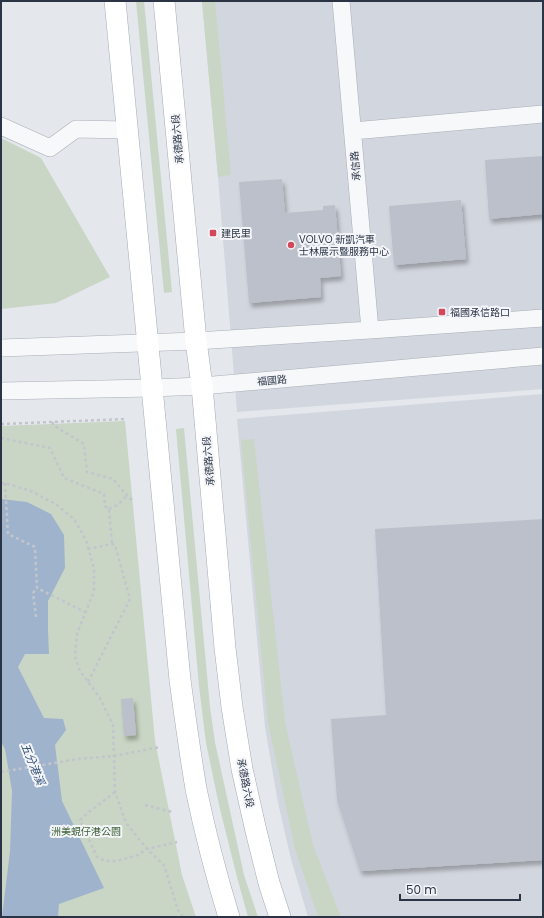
<svg xmlns="http://www.w3.org/2000/svg" width="544" height="918" font-family="Poppins,'Noto Sans TC',sans-serif">
  <style>
    .built { fill: #d2d6de }
    .green { fill: #c9d6c5 }
    .water { fill: #9fb4cc }
    .building { fill: #bbc0ca; filter: url(#shadow) }
    .lines { fill: none; stroke-linecap: round; stroke-linejoin: round }
    .minor-casing { stroke: #a9aeb7; stroke-width: 18 }
    .major-casing { stroke: #a3abb8; stroke-width: 22 }
    .path { stroke: #c2c5cb; stroke-width: 2.5; stroke-dasharray: 3 3; stroke-linecap: butt }
    .minor { stroke: #f7f8fa; stroke-width: 17 }
    .major { stroke: #fff; stroke-width: 21 }
    .poi-dot { fill: #d1495b; stroke: #f4f6f9; stroke-width: 1.5 }
    .labels { text-anchor: middle; stroke-width: 4; stroke-linejoin: round; paint-order: stroke }
    .street-label { font-size: 10px; fill: #2b3445; stroke: #f4f6f9 }
    .poi-label { font-size: 10px; fill: #2b3445; stroke: #f4f6f9; text-anchor: start }
    .park-label { font-size: 10px; fill: #3f6138; stroke: #f4f6f9 }
    .water-label { font-size: 11px; font-style: italic; fill: #34527a; stroke: #f4f6f9 }
  </style>
  <defs>
    <filter id="shadow"><feDropShadow dx="2.5" dy="4.5" stdDeviation="2" flood-color="#0004"/></filter>
  </defs>
  <rect width="100%" height="100%" fill="#e4e7ec"/>
  <!-- built -->
  <path class="built" d="M202,1H543V389L237,412L218,177Z
    M543,394V917H308L291,859L278,803L265,727L237,419Z"/>
  <!-- green -->
  <path class="green" d="M136,1H144L172,292L164,293Z
    M202,1H215L231,175L218,177Z
    M1,138L41,158L110,277L56,303L1,309Z
    M125,421L155,741L182,875L196,917H1V426Z
    M184,428L210,707L215,742L223,779L244,875L258,917H248L237,877L219,805L206,743L199,686L176,429Z
    M254,439L285,722L313,845L341,917H318L295,849L268,723L241,440Z"/>
  <!-- water -->
  <path class="water" d="M1,499L27,502L51,514L64,535L65,568L48,601V630L49,654H25L18,667L44,718L63,719L66,730L55,745L62,801L104,888L59,904L58,917H2L10,851L12,791L5,749L1,742Z"/>
  <!-- building -->
  <path class="building" d="M543,156V214L489,219L485,160Z
    M282,179L285,213L323,210V206L335,205L341,276L320,278L321,297L249,303L239,182Z
    M461,200L466,259L394,265L389,206Z
    M543,519V860L360,871L337,800L331,719L386,715L375,529Z
    M133,698L136,735L124,736L121,699Z"/>
  <g class="lines">
    <defs>
      <path id="minor" d="M341,1L370,330
        M1,126L50,148L76,129L127,130
        M353,131L543,114
        M1,348L196,341L370,330L543,318
        M1,391L152,388L202,386L543,356"/>
      <path id="major" d="M115,1L180,680C185,717 190,753 196,789C205,832 216,875 229,917
        M164,1L196,341L202,386L225,648L232,707L242,769L256,831L269,883L280,917"/>
    </defs>
    <!-- minor casing -->
    <use href="#minor" class="minor-casing"/>
    <!-- major casing -->
    <use href="#major" class="major-casing"/>
    <!-- path -->
    <path class="path" d="M53,422V425L84,444L87,472L113,479L130,499H134
      M1,424L126,419
      M1,438L50,448L64,478L104,494L105,506L109,509L112,544
      M5,483L8,534L35,547L37,588L85,612
      M1,484L5,483L31,491L57,505L74,519L86,540L94,569V591L77,634L75,657L80,671L100,698L113,725L115,792L126,823L147,849L164,865L178,910L183,917
      M109,509L117,505L127,496
      M36,617L33,593L37,588
      M88,682L130,599L115,545L112,544L88,549
      M1,772L78,759L114,756L160,747
      M115,792L89,812L80,820L97,857L105,861H117L138,855L147,849L177,842
      M145,805L172,812"/>
    <!-- minor -->
    <use href="#minor" class="minor"/>
    <!-- major -->
    <use href="#major" class="major"/>
  </g>
  <!-- markers -->
  <g class="poi-dot">
    <rect x="209" y="229" width="8" height="8" rx="2"/>
    <circle cx="291" cy="245" r="4"/>
    <rect x="438" y="308" width="8" height="8" rx="2"/>
  </g>
  <g class="labels">
    <!-- street labels -->
    <g class="street-label">
      <text transform="translate(177 139) rotate(-95)" y="4">承德路六段</text>
      <text transform="translate(355 166) rotate(-95)" y="4">承信路</text>
      <text transform="translate(272 380) rotate(-5)" y="4">福國路</text>
      <text transform="translate(208 461) rotate(-95)" y="4">承德路六段</text>
      <text transform="translate(246 783) rotate(79)" y="4">承德路六段</text>
    </g>
    <!-- poi labels -->
    <g class="poi-label">
      <text x="221" y="237">建民里</text>
      <text x="299" y="243">VOLVO 新凱汽車<tspan x="299" dy="12">士林展示暨服務中心</tspan></text>
      <text x="450" y="316">福國承信路口</text>
    </g>
    <!-- park labels -->
    <g class="park-label">
      <text x="86" y="835">洲美蜆仔港公園</text>
    </g>
    <!-- water labels -->
    <g class="water-label">
      <text transform="translate(33 764) rotate(68)" y="4">五分港溪</text>
    </g>
  </g>
  <!-- border -->
  <rect width="544" height="918" fill="none" stroke="#2b3445" stroke-width="4"/>
  <!-- scale -->
  <path d="M400 894v6h120v-6" fill="none" stroke="#2b3445" stroke-width="2"/>
  <text x="406" y="894" font-size="12" fill="#2b3445" stroke="#f4f6f9" stroke-width="3" paint-order="stroke">50 m</text>
</svg>
